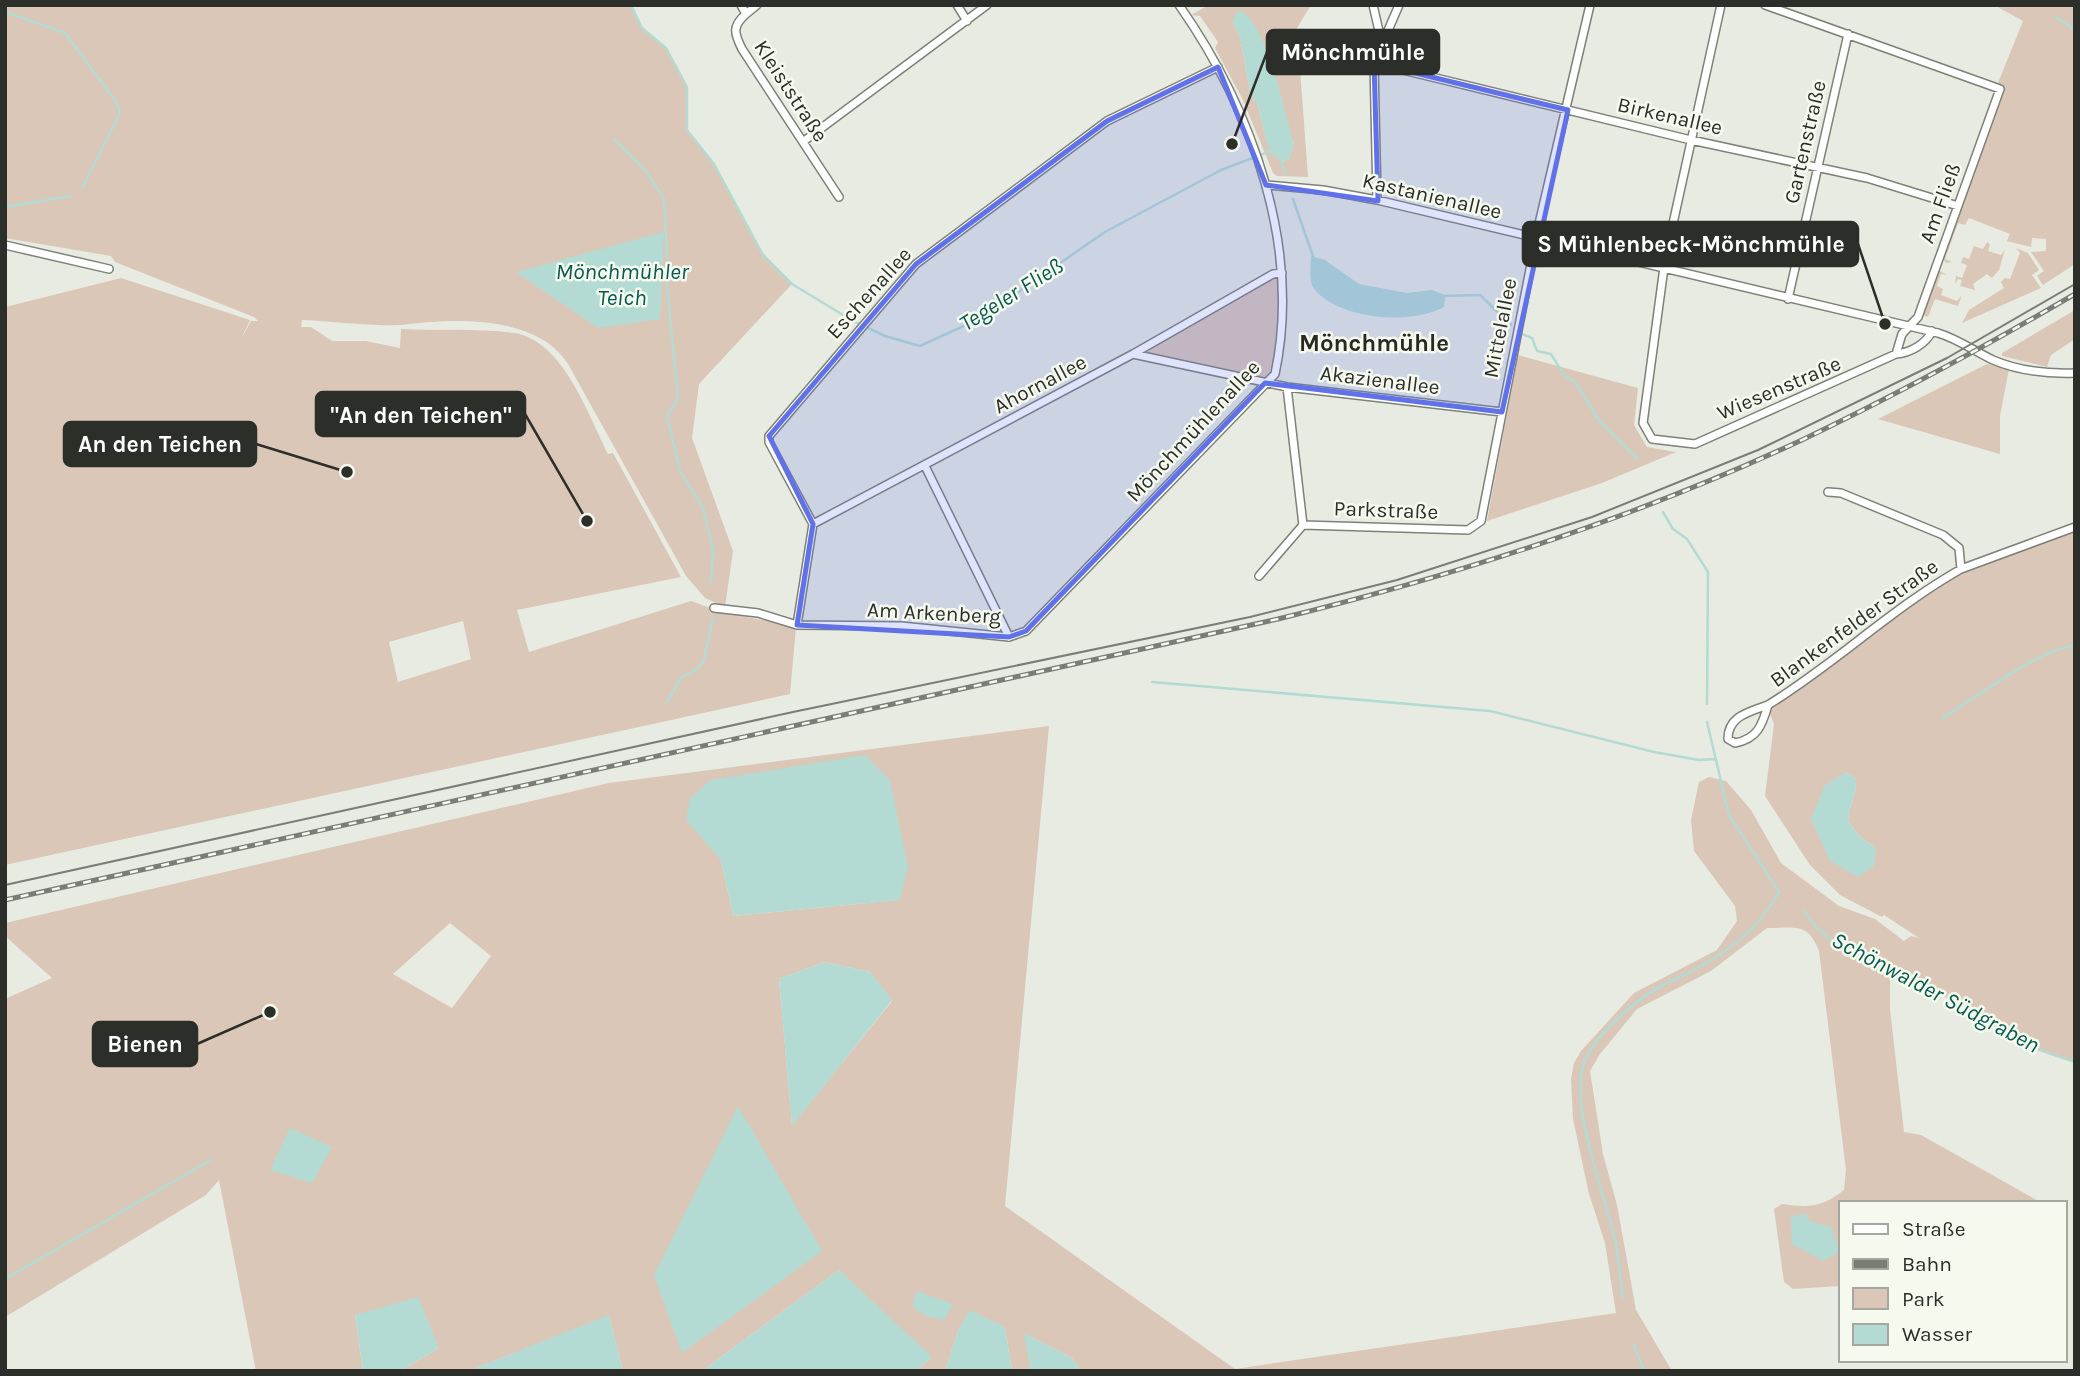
<svg xmlns="http://www.w3.org/2000/svg" width="2080" height="1376" font-family="Karla,sans-serif">
  <style>
    .green { fill: #dac7b8; fill-rule: evenodd }
    .water { fill: #b3dbd3 }
    .lines { fill: none; stroke-linecap: round; stroke-linejoin: round }
    .stream { stroke: #b3dbd3; stroke-width: 2.5 }
    .street-casing { stroke: #7d8177; stroke-width: 10 }
    .street { stroke: #fff; stroke-width: 7 }
    .tram { stroke: #7a7c76; stroke-width: 2 }
    .rail-casing { stroke: #7a7c76; stroke-width: 5 }
    .rail { stroke: #f5f9ee; stroke-width: 2.5; stroke-dasharray: 8; stroke-linecap: butt }
    .marked { fill: #6172e9; fill-opacity: 0.2; stroke: #6172e9; stroke-width: 5; stroke-linejoin: round }
    .labels { text-anchor: middle; stroke-width: 5; stroke-linejoin: round; paint-order: stroke }
    .street-label { font-size: 21px; fill: #2c2e2a; stroke: #f5f9ee }
    .water-label { font-size: 23px; font-style: italic; fill: #085a51; stroke: #f5f9ee }
    .quarter-label { font-size: 24px; font-weight: bold; fill: #282a22; stroke: #f5f9ee }
    .leader { fill: none; stroke: #2c2e2a; stroke-width: 2.5 }
    .callout-dot { fill: #2c2e2a; stroke: #f5f9ee; stroke-width: 2.5 }
    .callout { fill: #2c2e2a; stroke: #2c2e2a; stroke-width: 2.5 }
    .callout-label { font-size: 23px; text-anchor: middle; font-weight: bold; fill: #fff }
  </style>
  <rect width="100%" height="100%" fill="#e8ebe1"/>
  <!-- green -->
  <path class="green" d="M5,5H631L642,28L666,48L687,87V130L714,164L763,255L792,284L699,384L692,438L733,551L725,607L705,598L686,576L568,364C538,316 458,318 410,324C383,328 332,321 302,320L301,327H311L332,341H366L400,348L401,329C438,331 478,328 515,333C563,341 589,416 608,454L613,453L681,577L517,610L529,652L691,601L722,612L796,627L790,694L5,865V307L121,278L250,320L241,339L251,321H258L254,317L115,262L111,256L5,238ZM463,621L471,659L398,682L389,642Z
    M1209,5H1311L1297,28L1308,177L1277,176L1273,173L1243,100L1215,48L1218,42L1200,16L1191,15ZM1232,21L1294,144L1289,159L1281,162L1266,139L1258,106L1250,91L1240,37Z
    M1994,5H2075V264L2043,285L2037,276L2044,271L2031,252L2046,251V239L2032,238L2031,247L2007,241L2010,234L1969,218L1965,225L1958,223L1945,259L1952,262L1946,263L1942,257L2005,90L1998,83L2023,21Z
    M1987,242L1990,244L1988,251L2001,255L2005,249L1999,270L1992,278L1987,274L1973,284L1975,290L1960,286L1962,280L1958,279L1955,284L1956,276L1962,278L1967,265L1961,263L1963,257L1969,259L1974,246L1983,249Z
    M2016,248L2028,253L2039,270L2032,275L2041,288L1962,323L1969,310L2004,288L2001,282L2005,278L2010,279L2020,253Z
    M1940,271L1947,275L1941,274L1937,286L1943,289L1941,295L1957,301L1962,295L1958,306L1935,299L1928,317L1923,315L1936,274Z
    M1282,274V308L1274,374L1264,382L1134,353Z
    M2075,310V339L2051,355L2047,367L2002,356V353Z
    M1518,355L1638,388L1634,425L1647,447L1676,452L1602,483L1487,521Z
    M1987,364L2009,369L2000,416V454L1878,419Z
    M2075,527V1062L2022,1044L1966,1006L1890,969V1009L1904,1132L1921,1135L2042,1203H1840V1286L1793,1289L1784,1282L1774,1209L1782,1204C1808,1208 1823,1207 1844,1190L1846,1170L1819,951C1808,922 1795,928 1767,928L1711,971L1637,1009L1600,1054L1590,1071L1603,1154L1617,1205L1636,1310L1672,1371H1081L1072,1358L1025,1334L1031,1371H1012L1005,1327L959,1328L945,1371H916L931,1358L839,1270L702,1371H623L609,1316L476,1368L479,1371H400L439,1348L355,1315L363,1371H256L219,1180L206,1195L5,1317V999L52,978L5,936V923L609,783L1049,726L1005,1206L1235,1369L1616,1313L1605,1243L1589,1194L1573,1119L1571,1079L1574,1063L1581,1051L1634,993L1717,950L1737,921L1735,906L1694,851L1691,820L1699,782L1709,777L1726,781L1751,810L1781,863L1839,906L1875,919L1904,941L1911,936L1919,938L1884,915L1882,917L1840,895L1810,865L1765,796L1774,724L1767,706L1812,680L1905,606L1964,570ZM1846,772L1856,779C1857,794 1849,806 1848,821L1859,836L1876,848L1811,819ZM721,860L899,900L733,916ZM450,923L491,956L452,1008L393,974ZM825,962L870,972L892,1001L792,1125L779,979Z"/>
  <!-- water -->
  <path class="water" d="M1239,10C1267,21 1285,115 1294,145L1289,159L1281,162L1270,151L1266,139L1258,106L1250,91L1240,37L1232,21Z
    M664,232L660,319L598,328L516,272Z
    M1311,256L1325,260L1359,284L1407,293L1432,290L1445,295L1444,307C1411,325 1340,320 1314,289C1308,280 1311,266 1311,256Z
    M865,755L890,781L908,867L900,900L733,916L721,860L686,820L690,798L711,780Z
    M1846,772L1856,779C1857,794 1849,806 1848,821L1859,836L1876,848L1874,866L1858,877L1830,861L1811,819L1825,785Z
    M825,962L870,972L892,1000L792,1126L779,979Z
    M738,1106L822,1251L682,1353L654,1275Z
    M290,1128L332,1147L312,1183L270,1170Z
    M1805,1213L1809,1221L1831,1227L1839,1252L1823,1261L1792,1244L1791,1217Z
    M839,1270L932,1357L916,1371H702Z
    M917,1291L953,1304L944,1320L928,1317L912,1306Z
    M418,1297L439,1348L400,1371H363L355,1315Z
    M970,1310L1005,1327L1012,1371H945L959,1328Z
    M609,1315L623,1371H479L476,1368Z
    M1024,1333L1072,1358L1081,1371H1031Z"/>
  <g class="lines">
    <!-- stream -->
    <path class="stream" d="M631,5L642,28L666,48L687,87V130L714,164L763,255L792,284L853,321L885,336L920,346L979,319L1105,232L1221,170L1273,150
      M5,12L65,33L117,103L120,113L82,188
      M2056,17L2075,30
      M614,139L645,170L664,199L667,258
      M1281,160L1285,174
      M1293,199L1314,259
      M5,207L71,196
      M666,274L678,399L667,416L680,471L703,508L713,550L711,583
      M1443,296L1480,295L1511,325
      M1522,334L1532,338L1537,351L1551,354L1564,375L1576,383L1600,422L1638,459
      M1663,512L1673,529L1687,539L1708,572L1707,704
      M1152,682L1490,711L1654,752L1699,760L1715,759
      M667,702L681,678L697,669L704,660L713,618
      M1942,718C1981,696 2031,653 2075,645
      M1804,911L1818,929L1836,943L1966,1006L2022,1044L2075,1062
      M5,1279L211,1160
      M1623,1298C1620,1280 1619,1262 1616,1244C1607,1200 1570,1110 1583,1066C1592,1037 1638,997 1665,984C1711,963 1753,939 1779,892L1729,815L1707,722
      M1634,1345L1644,1371"/>
    <defs>
      <path id="street" d="M741,5L746,14C732,26 734,33 742,49L839,197
        M957,5L967,21
        M1373,5L1382,44
        M1721,5L1665,260L1643,423L1652,439L1695,444L1896,354C1910,353 1926,344 1932,331
        M1765,5L2000,89L1918,317L1902,334L1896,354
        M746,14L757,5
        M1374,63L1691,140L1867,178L1958,206
        M804,141L987,5
        M1266,185L1323,190L1377,200L1938,333C1958,339 1974,351 1993,360C2019,371 2047,374 2075,373
        M1377,200L1374,63L1399,5
        M5,245L109,269
        M1788,299L1848,34
        M1133,354L1287,387L1502,412
        M925,466L1009,637
        M813,524L1133,354L1273,274L1282,273
        M1303,525L1468,530L1481,521L1538,228L1590,5
        M1961,569L2075,527
        M1259,576L1303,525L1287,387
        M714,608L758,613L797,625L901,626L1009,637L1026,631L1275,374C1302,247 1252,109 1179,5
        M797,625L813,524L769,442V436L916,264L1107,121L1218,67
        M1768,705C1749,712 1728,716 1728,739L1735,743C1757,739 1762,726 1768,705C1835,664 1892,608 1961,569L1959,548L1943,535L1841,493L1828,492"/>
    </defs>
    <!-- street casing -->
    <use href="#street" class="street-casing"/>
    <!-- street -->
    <use href="#street" class="street"/>
    <!-- tram -->
    <path class="tram" d="M5,885L793,712L1250,617L1397,580L1592,517L1758,450L1947,358L2075,284"/>
    <defs>
      <path id="rail" d="M5,900L1278,619C1457,575 1636,518 1804,439C1896,395 1986,346 2075,294"/>
    </defs>
    <!-- rail casing -->
    <use href="#rail" class="rail-casing"/>
    <!-- rail -->
    <use href="#rail" class="rail"/>
  </g>
  <!-- marked area -->
  <path class="marked" d="M1374,63L1568,110L1502,412L1265,383L1026,631L1009,637L797,625L813,524L769,436L916,264L1107,121L1218,67L1266,185L1378,201Z"/>
  <g class="labels">
    <!-- street labels -->
    <g class="street-label">
      <text transform="translate(791 91) rotate(57)" y="7">Kleiststraße</text>
      <text transform="translate(1670 116) rotate(13)" y="7">Birkenallee</text>
      <text transform="translate(1805 142) rotate(-77)" y="7">Gartenstraße</text>
      <text transform="translate(1432 196) rotate(13)" y="7">Kastanienallee</text>
      <text transform="translate(1940 203) rotate(-70)" y="7">Am Fließ</text>
      <text transform="translate(869 293) rotate(-48)" y="7">Eschenallee</text>
      <text transform="translate(1500 328) rotate(-79)" y="7">Mittelallee</text>
      <text transform="translate(1380 380) rotate(7)" y="7">Akazienallee</text>
      <text transform="translate(1040 384) rotate(-28)" y="7">Ahornallee</text>
      <text transform="translate(1779 388) rotate(-23)" y="7">Wiesenstraße</text>
      <text transform="translate(1193 431) rotate(-47)" y="7">Mönchmühlenallee</text>
      <text transform="translate(1386 510) rotate(2)" y="7">Parkstraße</text>
      <text transform="translate(934 613) rotate(3)" y="7">Am Arkenberg</text>
      <text transform="translate(1854 623) rotate(-36)" y="7">Blankenfelder Straße</text>
    </g>
    <!-- water labels -->
    <g class="water-label">
      <text x="622" y="279">Mönchmühler<tspan x="622" dy="26">Teich</tspan></text>
      <text transform="translate(1011 294) rotate(-32)" y="8">Tegeler Fließ</text>
      <text transform="translate(1936 992) rotate(28)" y="8">Schönwalder Südgraben</text>
    </g>
    <!-- quarter labels -->
    <g class="quarter-label">
      <text x="1374" y="351">Mönchmühle</text>
    </g>
  </g>
  <!-- callouts -->
  <path class="leader" d="M1232 144L1267 52M1885 324L1858 244M587 521L525 414M347 472L256 444M270 1012L197 1044"/>
  <g class="callout-dot">
    <circle cx="1232" cy="144" r="7"/>
    <circle cx="1885" cy="324" r="7"/>
    <circle cx="587" cy="521" r="7"/>
    <circle cx="347" cy="472" r="7"/>
    <circle cx="270" cy="1012" r="7"/>
  </g>
  <g class="callout">
    <rect x="1267" y="30" width="172" height="44" rx="7"/>
    <rect x="1523" y="222" width="335" height="44" rx="7"/>
    <rect x="316" y="392" width="209" height="44" rx="7"/>
    <rect x="64" y="422" width="192" height="44" rx="7"/>
    <rect x="93" y="1022" width="104" height="44" rx="7"/>
  </g>
  <g class="callout-label">
    <text x="1353" y="60">Mönchmühle</text>
    <text x="1691" y="252">S Mühlenbeck-Mönchmühle</text>
    <text x="421" y="423">"An den Teichen"</text>
    <text x="160" y="452">An den Teichen</text>
    <text x="145" y="1052">Bienen</text>
  </g>
  <!-- border -->
  <rect width="2080" height="1376" fill="none" stroke="#2c2e2a" stroke-width="14"/>
  <!-- legend -->
  <rect x="1839" y="1201" width="228" height="161" fill="#f5f9ee" stroke="#a5a8a0" stroke-width="2"/>
  <rect x="1853" y="1224" width="35" height="10" fill="#ffffff" stroke="#a5a8a0" stroke-width="2"/>
  <text x="1902" y="1236" font-size="21" fill="#2c2e2a">Straße</text>
  <rect x="1853" y="1259" width="35" height="10" fill="#7a7c76" stroke="#a5a8a0" stroke-width="2"/>
  <text x="1902" y="1271" font-size="21" fill="#2c2e2a">Bahn</text>
  <rect x="1853" y="1288" width="35" height="21" fill="#dac7b8" stroke="#a5a8a0" stroke-width="2"/>
  <text x="1902" y="1306" font-size="21" fill="#2c2e2a">Park</text>
  <rect x="1853" y="1324" width="35" height="21" fill="#b3dbd3" stroke="#a5a8a0" stroke-width="2"/>
  <text x="1902" y="1341" font-size="21" fill="#2c2e2a">Wasser</text>
</svg>
